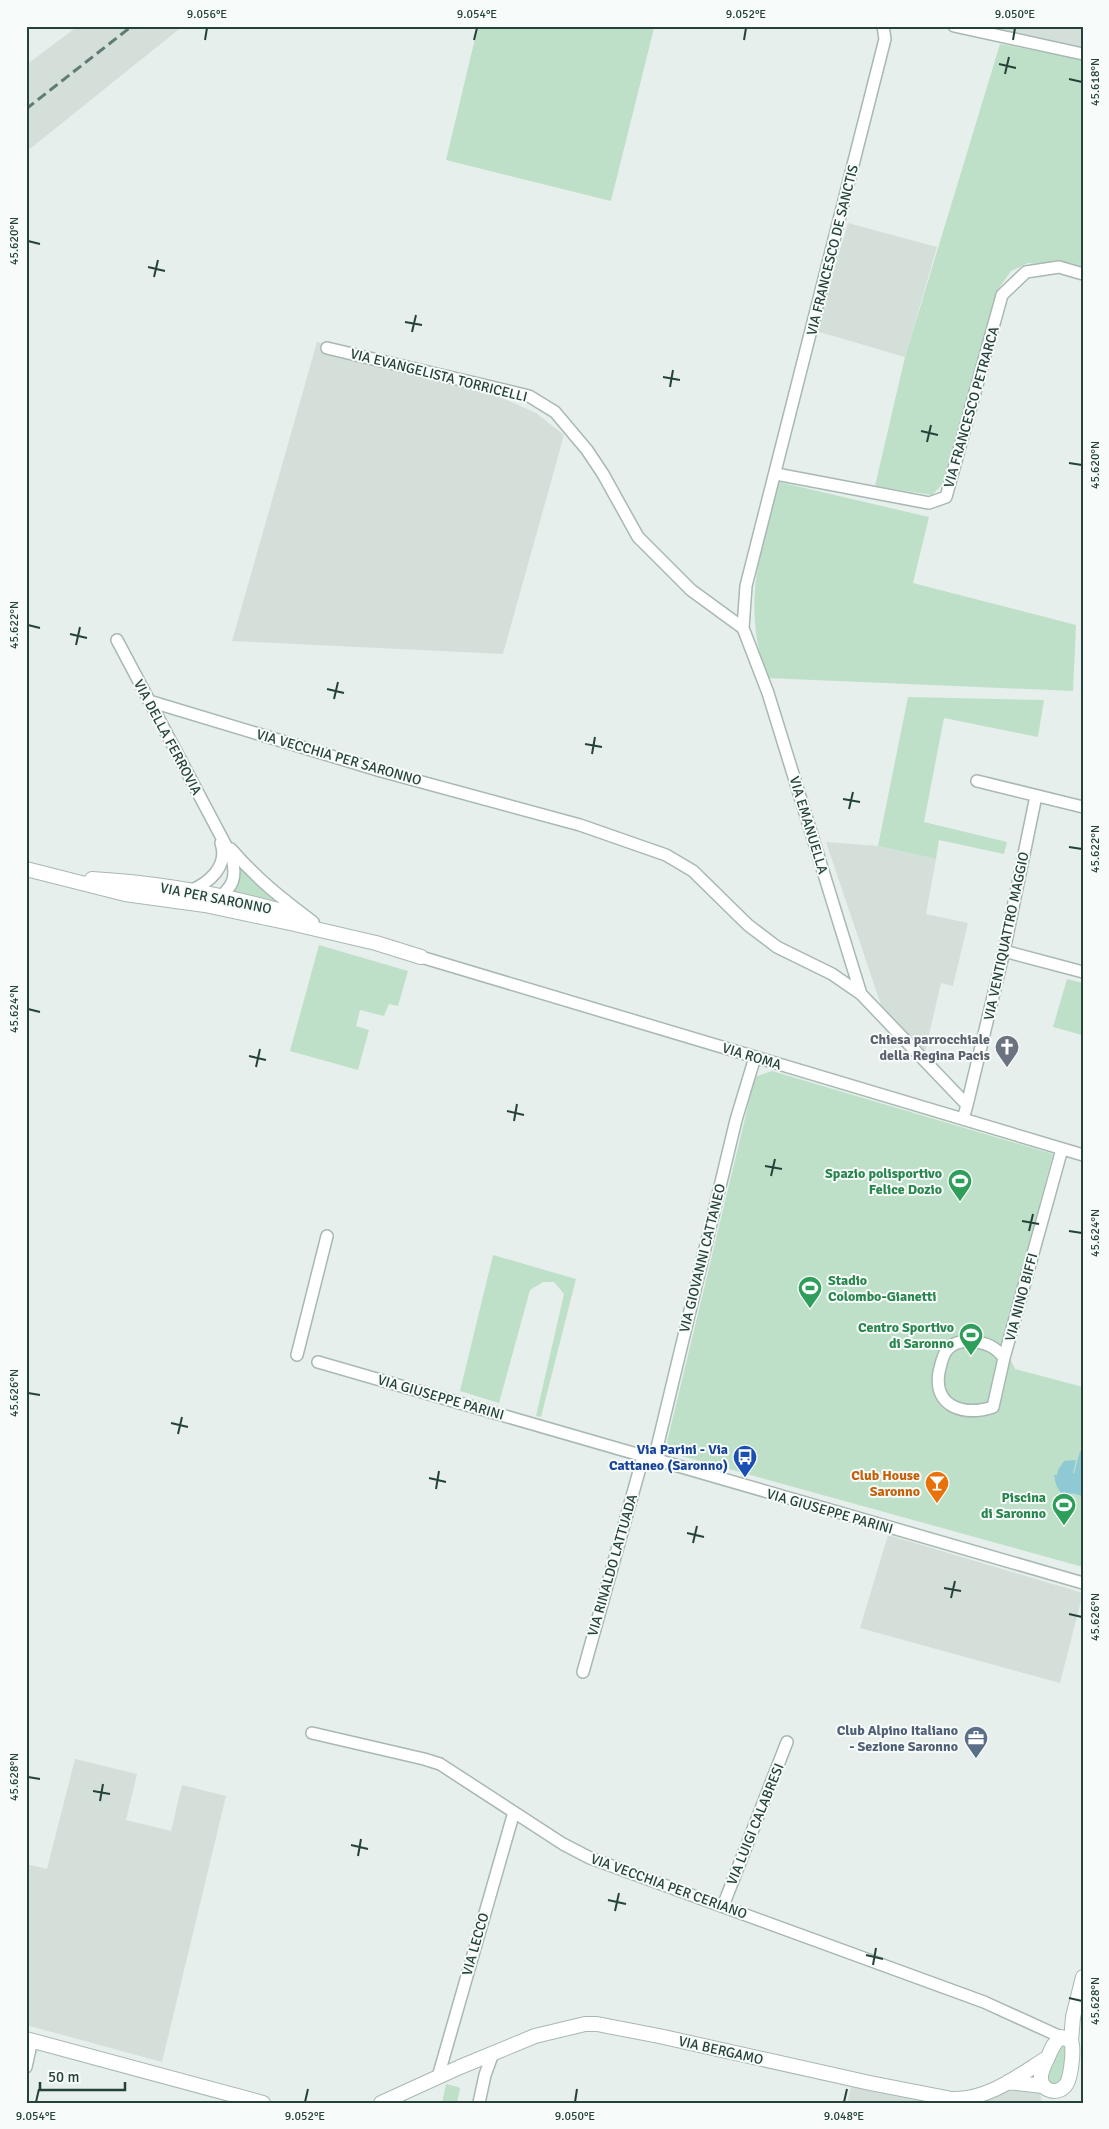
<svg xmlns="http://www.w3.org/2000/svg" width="1109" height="2129" font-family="Signika,sans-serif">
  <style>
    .built { fill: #d4dfda }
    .green { fill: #bfe0c8 }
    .water { fill: #8ec9d4 }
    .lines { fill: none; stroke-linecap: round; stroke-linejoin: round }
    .minor-casing { stroke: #a8b8b2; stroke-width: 14 }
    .tertiary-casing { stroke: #a8b8b2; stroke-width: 16 }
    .minor { stroke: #fff; stroke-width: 11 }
    .tertiary { stroke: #fff; stroke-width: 14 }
    .rail { stroke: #5f7d75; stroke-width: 3; stroke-dasharray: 10 5; stroke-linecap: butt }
    .ticks { fill: none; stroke: #24423a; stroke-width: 2 }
    .labels { text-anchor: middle; stroke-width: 4; stroke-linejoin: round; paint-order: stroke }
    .street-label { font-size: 14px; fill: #24423a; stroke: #f7fbf9 }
    .worship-label { font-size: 14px; font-weight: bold; fill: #5b616d; stroke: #f7fbf9; text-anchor: end }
    .leisure-label { font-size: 14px; font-weight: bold; fill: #27864d; stroke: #f7fbf9; text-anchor: end }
    .transit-label { font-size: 14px; font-weight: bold; fill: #164399; stroke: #f7fbf9; text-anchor: end }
    .food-label { font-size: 14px; font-weight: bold; fill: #c56008; stroke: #f7fbf9; text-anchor: end }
    .service-label { font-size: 14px; font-weight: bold; fill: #4e5e75; stroke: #f7fbf9; text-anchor: end }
    .neatline { fill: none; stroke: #24423a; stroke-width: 2 }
    .ticks-label { font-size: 12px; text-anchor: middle; fill: #24423a }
  </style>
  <rect width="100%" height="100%" fill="#e6efeb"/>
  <!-- built -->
  <path class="built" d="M78,26H183L26,152V65Z
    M963,26H1083V52Z
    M848,223L937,247L905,357L816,331Z
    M317,342L439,370L536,413L564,435L503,654L232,641Z
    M826,842L878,846L936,859L926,914L968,923L953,986L941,983L925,1052L881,1005Z
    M888,1535L1083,1593L1060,1683L860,1628Z
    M75,1759L137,1774L126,1820L171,1831L182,1785L226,1796L162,2062L26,2025V1864L47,1869Z
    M854,2074L942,2092H971L1003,2080L1040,2092L1042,2103H847Z"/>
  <!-- green -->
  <path class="green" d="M478,26H653L654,28L611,201L446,160Z
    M1000,44L1083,59V269L1028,263L1011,271L997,291L942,485L932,495L875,486L905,357Z
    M779,482L929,517L913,583L1076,625L1073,691L767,678C741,602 760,556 779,482Z
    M908,697L1044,700L1038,737L944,718L924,822L1007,842L1004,854L939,840L936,859L878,846Z
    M239,864L276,902L233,892L238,880Z
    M319,945L408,971L398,1006L389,1004L384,1016L360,1010L356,1026L369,1030L358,1070L290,1051Z
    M1067,979L1083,983L1082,1035L1053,1027Z
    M772,1071L1053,1154L1002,1343L1015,1369L1083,1387V1567L671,1453L667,1442L755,1077Z
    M493,1255L576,1279L541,1417L536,1416L564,1294L554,1282H543L530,1290L499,1403L460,1391Z
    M1060,2044L1067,2046L1064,2081L1056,2086L1045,2082L1053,2050Z
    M446,2084L458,2087L460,2089L457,2103H442Z"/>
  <!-- water -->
  <path class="water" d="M1080,1451L1083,1452V1496L1071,1493L1070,1497C1058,1494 1056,1486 1054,1475H1057L1058,1470L1064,1461L1076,1460L1073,1473L1074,1474Z"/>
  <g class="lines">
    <defs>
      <path id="minor" d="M954,26L1083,54
        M327,348L529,396L555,412L587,450L603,474L638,537L691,590L743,628
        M776,474L929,503L946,497L1002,295L1026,272L1059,267L1083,274
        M117,640L232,857C237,879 233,886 217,900
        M149,701L381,771L580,825L666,855L693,871L748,925L777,947L832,974L861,994L967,1105L963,1119
        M977,781L1083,807
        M231,849C257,879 281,898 313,922
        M190,891C209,883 229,866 221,843
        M1004,951L1083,972
        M421,957L1083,1155
        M861,994L768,693L743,628L746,586L885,39L883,26
        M967,1105L1004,951L1036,796
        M971,1341C986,1343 995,1346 1004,1358L993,1407C965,1416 933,1408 939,1372C941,1365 942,1356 947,1350C952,1343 963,1341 971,1341Z
        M297,1355L327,1236
        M1004,1358L1062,1149
        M318,1362L1083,1583
        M654,1460L736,1120L755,1057
        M583,1672L643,1457
        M312,1733L424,1759L440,1764L563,1844L590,1858L984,2002L1061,2037
        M723,1906L787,1742
        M26,2067L32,2040
        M438,2077L514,1812
        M479,2103L485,2075L493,2053"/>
      <path id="tertiary" d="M26,869L125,894L205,905L290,923L376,943L421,957
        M92,879C161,883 232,896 299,916
        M1061,2037L1071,2041C1074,2049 1072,2059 1071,2068C1070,2074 1069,2082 1065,2086C1057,2095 1042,2091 1041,2079C1040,2072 1045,2064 1048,2057C1051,2050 1054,2042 1061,2037Z
        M26,2039L263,2103
        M1071,2041L1073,2017L1083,1977
        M1008,2082L1043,2086
        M381,2103L460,2067L535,2036L585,2024H597L659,2036L870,2083L952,2099C988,2100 1018,2076 1047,2058"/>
    </defs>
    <!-- minor casing -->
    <use href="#minor" class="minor-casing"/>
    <!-- tertiary casing -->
    <use href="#tertiary" class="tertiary-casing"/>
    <!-- minor -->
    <use href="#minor" class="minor"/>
    <!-- tertiary -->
    <use href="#tertiary" class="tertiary"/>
    <!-- rail -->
    <path class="rail" d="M26,109L132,26"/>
  </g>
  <!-- ticks -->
  <path class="ticks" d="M205,40L207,28M474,40L477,28M744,40L746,28M1013,40L1015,28M999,64L1016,68M1005,74L1009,57M1069,79L1082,82M28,241L40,244M148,267L165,271M154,277L158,260M405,322L422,325M412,332L416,315M663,377L680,380M670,387L673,370M921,431L938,435M927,442L931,425M1069,463L1082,465M28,625L40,628M70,634L87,638M76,645L80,627M327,689L344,693M334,699L338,682M585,744L602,747M592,754L595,737M843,799L860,802M849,809L853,792M1069,847L1082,849M28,1009L40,1012M249,1056L266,1060M256,1067L260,1049M507,1111L524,1115M514,1121L517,1104M765,1166L782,1169M771,1176L775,1159M1022,1221L1039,1224M1029,1231L1033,1214M1069,1231L1082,1233M28,1393L40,1395M171,1423L188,1427M178,1434L182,1417M429,1478L446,1482M436,1489L439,1471M687,1533L704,1537M693,1543L697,1526M944,1588L961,1591M951,1598L955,1581M1069,1614L1082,1617M28,1777L40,1779M93,1791L110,1794M100,1801L103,1784M351,1845L368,1849M358,1856L361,1839M608,1900L626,1904M615,1911L619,1893M866,1955L883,1959M873,1965L876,1948M1069,1998L1082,2001M36,2102L39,2089M305,2102L308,2089M575,2102L577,2089M844,2102L847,2089"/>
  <!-- icons -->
  <defs>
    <symbol id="church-pin" viewBox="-11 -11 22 30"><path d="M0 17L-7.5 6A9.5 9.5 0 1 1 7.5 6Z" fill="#6b7280" stroke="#f7fbf9"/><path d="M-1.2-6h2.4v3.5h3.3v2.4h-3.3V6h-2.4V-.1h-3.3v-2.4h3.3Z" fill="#fff"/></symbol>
    <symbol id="stadium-pin" viewBox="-11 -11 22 30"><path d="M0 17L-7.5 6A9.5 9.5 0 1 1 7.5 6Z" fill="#2e9e5b" stroke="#f7fbf9"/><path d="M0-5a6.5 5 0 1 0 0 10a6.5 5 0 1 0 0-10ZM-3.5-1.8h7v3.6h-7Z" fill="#fff"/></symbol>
    <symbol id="bus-pin" viewBox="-11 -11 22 30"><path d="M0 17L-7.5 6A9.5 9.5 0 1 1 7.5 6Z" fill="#1a4fb4" stroke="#f7fbf9"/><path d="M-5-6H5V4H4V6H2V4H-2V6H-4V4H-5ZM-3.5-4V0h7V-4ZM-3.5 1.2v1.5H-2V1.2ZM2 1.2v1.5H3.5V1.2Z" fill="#fff"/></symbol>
    <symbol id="bar-pin" viewBox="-11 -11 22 30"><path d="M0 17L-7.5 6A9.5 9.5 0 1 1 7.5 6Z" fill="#e8710a" stroke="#f7fbf9"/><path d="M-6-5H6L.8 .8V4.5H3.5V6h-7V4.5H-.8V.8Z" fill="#fff"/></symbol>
    <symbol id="office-pin" viewBox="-11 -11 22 30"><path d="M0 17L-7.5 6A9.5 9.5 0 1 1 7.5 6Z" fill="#5c6f8a" stroke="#f7fbf9"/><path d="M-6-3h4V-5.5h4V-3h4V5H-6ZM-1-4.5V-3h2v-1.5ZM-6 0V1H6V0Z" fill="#fff"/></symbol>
  </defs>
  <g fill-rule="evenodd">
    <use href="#church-pin" x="993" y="1033" width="28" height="38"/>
    <use href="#stadium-pin" x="946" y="1167" width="28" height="38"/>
    <use href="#stadium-pin" x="796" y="1274" width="28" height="38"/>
    <use href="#stadium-pin" x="957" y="1321" width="28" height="38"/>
    <use href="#bus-pin" x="731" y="1443" width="28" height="38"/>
    <use href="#bar-pin" x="923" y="1469" width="28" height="38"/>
    <use href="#stadium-pin" x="1050" y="1491" width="28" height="38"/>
    <use href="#office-pin" x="962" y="1724" width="28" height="38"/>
  </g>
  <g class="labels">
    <!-- street labels -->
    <g class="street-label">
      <text transform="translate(832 250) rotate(-76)" y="5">VIA FRANCESCO DE SANCTIS</text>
      <text transform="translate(439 375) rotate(14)" y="5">VIA EVANGELISTA TORRICELLI</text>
      <text transform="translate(971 407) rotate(-74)" y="5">VIA FRANCESCO PETRARCA</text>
      <text transform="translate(168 737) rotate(62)" y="5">VIA DELLA FERROVIA</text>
      <text transform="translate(339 757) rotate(16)" y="5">VIA VECCHIA PER SARONNO</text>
      <text transform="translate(809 825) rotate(73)" y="5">VIA EMANUELLA</text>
      <text transform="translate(216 898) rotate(11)" y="5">VIA PER SARONNO</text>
      <text transform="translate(1006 936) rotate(-78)" y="5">VIA VENTIQUATTRO MAGGIO</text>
      <text transform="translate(752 1056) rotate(17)" y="5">VIA ROMA</text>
      <text transform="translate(702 1258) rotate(-76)" y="5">VIA GIOVANNI CATTANEO</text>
      <text transform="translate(1021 1297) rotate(-75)" y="5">VIA NINO BIFFI</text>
      <text transform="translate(441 1397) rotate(16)" y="5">VIA GIUSEPPE PARINI</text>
      <text transform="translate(830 1511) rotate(16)" y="5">VIA GIUSEPPE PARINI</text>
      <text transform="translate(612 1565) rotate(-74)" y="5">VIA RINALDO LATTUADA</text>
      <text transform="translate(755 1824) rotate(-68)" y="5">VIA LUIGI CALABRESI</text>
      <text transform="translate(669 1886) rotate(20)" y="5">VIA VECCHIA PER CERIANO</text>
      <text transform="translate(475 1944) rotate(-74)" y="5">VIA LECCO</text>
      <text transform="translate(721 2050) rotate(13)" y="5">VIA BERGAMO</text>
    </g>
    <!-- worship labels -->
    <g class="worship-label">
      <text x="990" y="1044">Chiesa parrocchiale<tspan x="990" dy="16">della Regina Pacis</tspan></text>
    </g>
    <!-- leisure labels -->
    <g class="leisure-label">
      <text x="942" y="1178">Spazio polisportivo<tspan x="942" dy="16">Felice Dozio</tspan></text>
      <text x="828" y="1285" text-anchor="start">Stadio<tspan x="828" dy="16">Colombo-Gianetti</tspan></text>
      <text x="954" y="1332">Centro Sportivo<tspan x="954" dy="16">di Saronno</tspan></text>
      <text x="1046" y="1502">Piscina<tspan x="1046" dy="16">di Saronno</tspan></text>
    </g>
    <!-- transit labels -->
    <g class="transit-label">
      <text x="728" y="1454">Via Parini - Via<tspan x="728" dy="16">Cattaneo (Saronno)</tspan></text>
    </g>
    <!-- food labels -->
    <g class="food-label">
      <text x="920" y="1480">Club House<tspan x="920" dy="16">Saronno</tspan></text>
    </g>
    <!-- service labels -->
    <g class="service-label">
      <text x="958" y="1735">Club Alpino Italiano<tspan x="958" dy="16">- Sezione Saronno</tspan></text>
    </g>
  </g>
  <!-- border -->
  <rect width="1109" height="2129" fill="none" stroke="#f7fbf9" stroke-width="55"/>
  <!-- scale -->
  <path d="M40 2082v8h85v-8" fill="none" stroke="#24423a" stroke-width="2.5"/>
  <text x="48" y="2082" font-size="15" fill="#24423a" stroke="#f7fbf9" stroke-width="4" paint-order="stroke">50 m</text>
  <rect x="28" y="28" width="1054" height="2074" class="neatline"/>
  <g class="ticks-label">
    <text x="207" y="18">9.056°E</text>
    <text x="477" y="18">9.054°E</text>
    <text x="746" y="18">9.052°E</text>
    <text x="1015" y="18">9.050°E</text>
    <text transform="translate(1095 82) rotate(-90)" y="4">45.618°N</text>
    <text transform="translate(14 241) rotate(-90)" y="4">45.620°N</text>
    <text transform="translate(1095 465) rotate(-90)" y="4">45.620°N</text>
    <text transform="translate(14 625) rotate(-90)" y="4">45.622°N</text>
    <text transform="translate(1095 849) rotate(-90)" y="4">45.622°N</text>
    <text transform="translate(14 1009) rotate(-90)" y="4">45.624°N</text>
    <text transform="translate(1095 1233) rotate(-90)" y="4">45.624°N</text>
    <text transform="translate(14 1393) rotate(-90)" y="4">45.626°N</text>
    <text transform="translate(1095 1617) rotate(-90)" y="4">45.626°N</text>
    <text transform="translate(14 1777) rotate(-90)" y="4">45.628°N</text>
    <text transform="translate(1095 2001) rotate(-90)" y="4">45.628°N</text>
    <text x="36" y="2120">9.054°E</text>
    <text x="305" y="2120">9.052°E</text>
    <text x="575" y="2120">9.050°E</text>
    <text x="844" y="2120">9.048°E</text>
  </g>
</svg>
